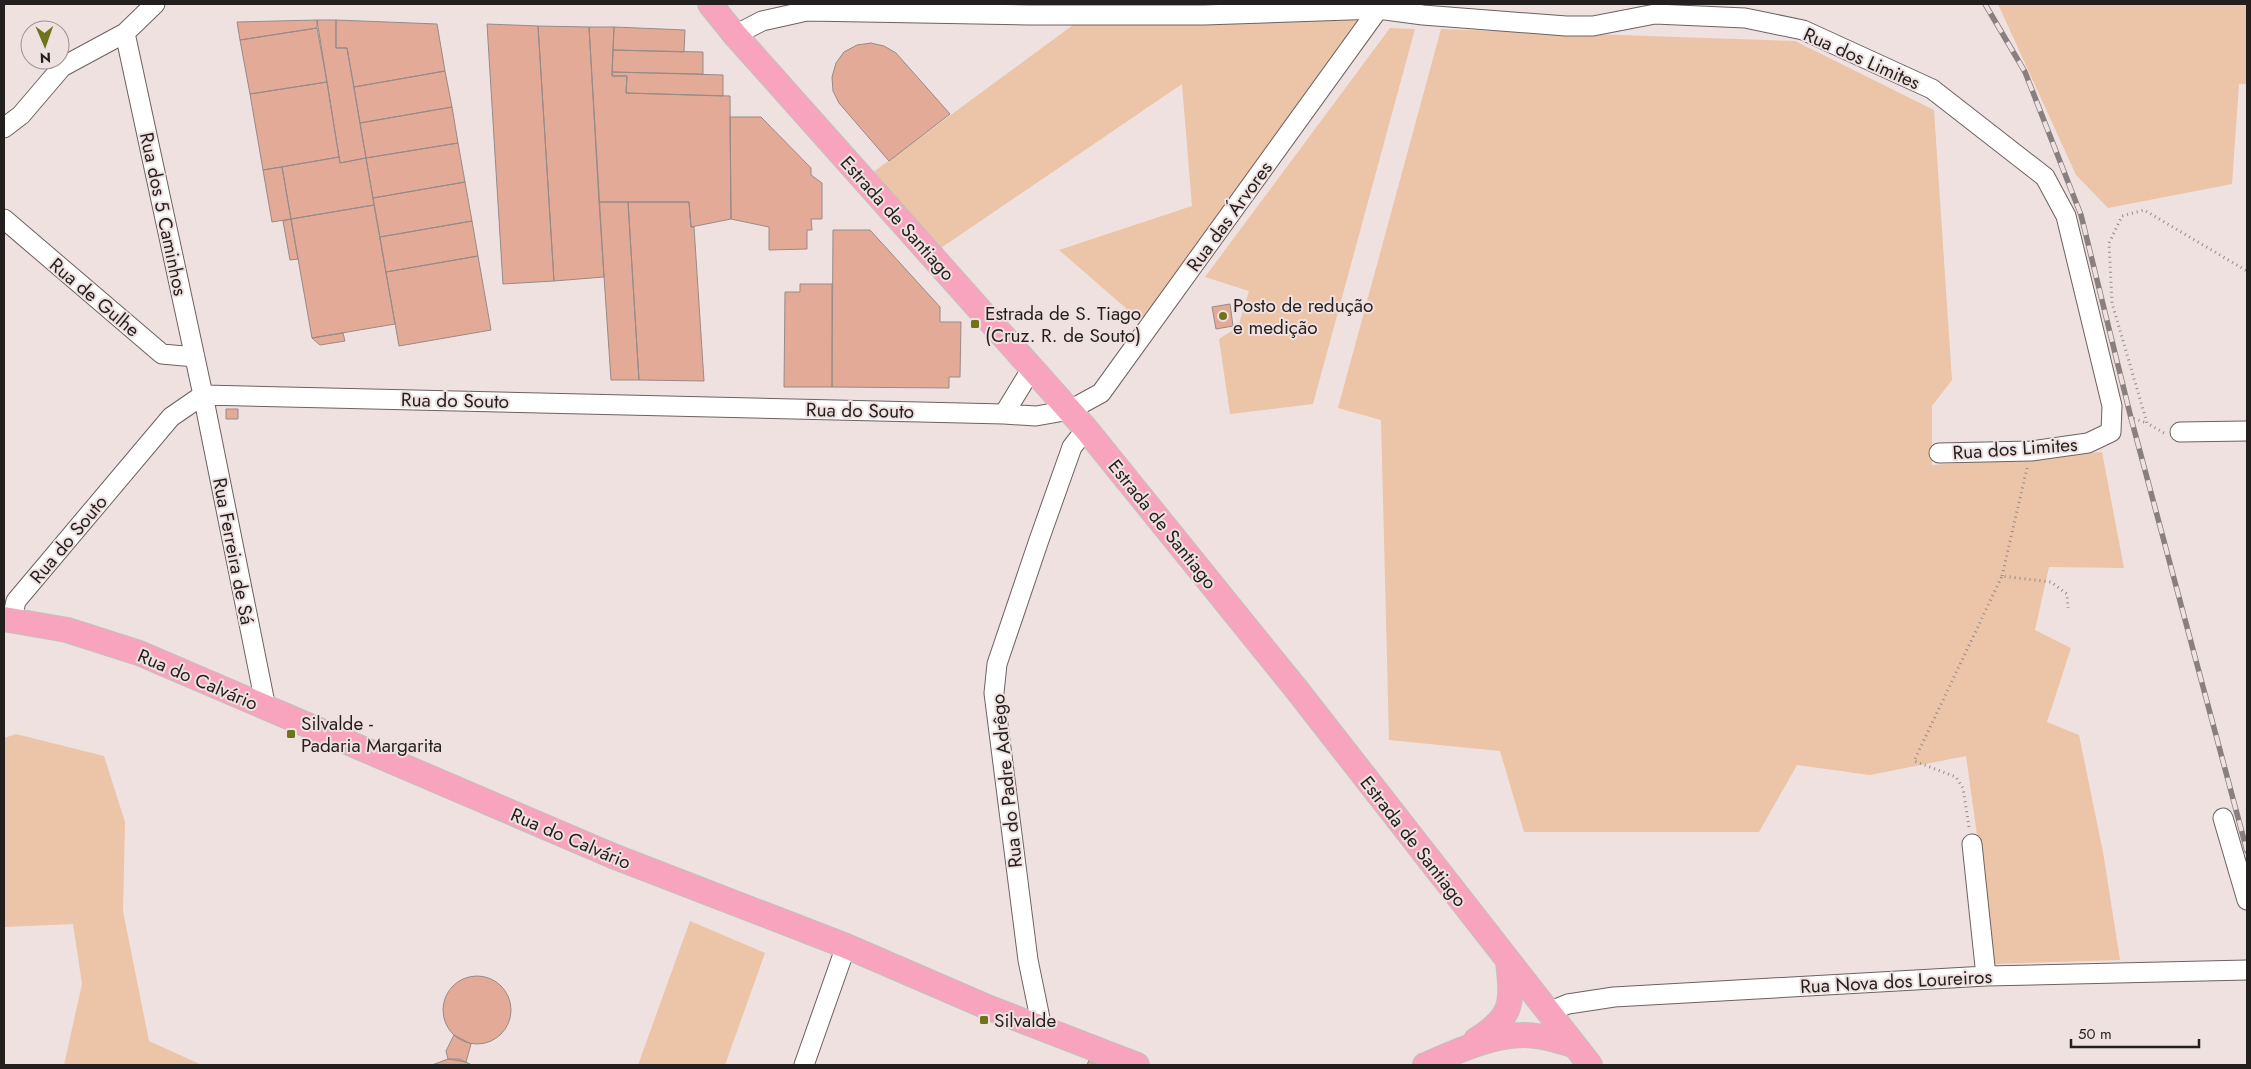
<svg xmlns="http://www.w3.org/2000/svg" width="2251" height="1069" font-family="Jost,sans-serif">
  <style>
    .green { fill: #ecc4a7 }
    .building { fill: #e2aa97; stroke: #978b87 }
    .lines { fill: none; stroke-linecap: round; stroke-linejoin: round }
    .minor-casing { stroke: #6d6161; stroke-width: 21 }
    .major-casing { stroke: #c2c0c0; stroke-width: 26 }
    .path { stroke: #948a8a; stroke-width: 3; stroke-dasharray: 1 4; stroke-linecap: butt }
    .minor { stroke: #fff; stroke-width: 19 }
    .major { stroke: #f8a4bf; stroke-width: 24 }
    .rail-casing { stroke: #897f7f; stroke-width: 5.5 }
    .rail { stroke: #efe1e0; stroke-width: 4; stroke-dasharray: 11; stroke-linecap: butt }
    .poi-dot { fill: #6f731b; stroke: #efe1e0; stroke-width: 2 }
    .labels { text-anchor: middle; stroke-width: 4; stroke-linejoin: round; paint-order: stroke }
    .street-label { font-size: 19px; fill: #241f1f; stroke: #efe1e0 }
    .poi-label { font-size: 19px; fill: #241f1f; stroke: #efe1e0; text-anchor: start }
  </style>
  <rect width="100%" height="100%" fill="#efe1e0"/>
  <!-- green -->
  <path class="green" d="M1998,4H2247V84H2239L2232,184L2108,208L2076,175Z
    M1361,20L1143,323L1059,250L1192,206L1182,84L941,248L872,173L1073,25Z
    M1390,28L1415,29L1313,404L1230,414L1219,339L1238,327L1249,291L1205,277Z
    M1441,29L1795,41L1934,110L1952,380L1932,406V465L2102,452L2124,568L2049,567L2035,630L2071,648L2047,722L2079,735L2103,852L2120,960L1995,964L1966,756L1870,775L1797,765L1759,832H1524L1500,751L1389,740L1381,420L1338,408Z
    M16,734L104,756L125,822L123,911L149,1041L202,1065H64L82,984L73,924L4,927V738Z
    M690,921L765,953L725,1065H638Z"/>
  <!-- building -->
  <path class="building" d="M317,20H336V48H347L366,158L340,163Z
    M317,20V28L240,40L237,22Z
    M336,20L437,24L445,71L354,87L347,48H336Z
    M487,24L538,26L554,281L503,284Z
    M538,26L589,27L604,277L554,281Z
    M589,27H614L612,76H627L626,93L730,96L731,219L691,227L689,202H599Z
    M614,27L685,30L684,52L613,50Z
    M317,28L327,82L250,94L240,40Z
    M871,43L884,46L896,53L950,114L889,161L839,103L833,91L832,77L836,63L844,52L857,45Z
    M613,50L703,52V74L612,72Z
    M445,71L452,107L360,123L354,87Z
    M612,72L723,75V96L626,93L627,76H612Z
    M327,82L339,157L263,170L250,94Z
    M452,107L458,143L366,158L360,123Z
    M730,117H761L811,168V175L822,183V219H811L812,230H807V249L769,250V227L731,219Z
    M458,143L465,182L373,198L366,158Z
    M339,157L340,163L366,158L374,205L291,219L282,167Z
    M282,167L291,219L272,222L263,170Z
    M465,182L472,221L380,237L373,198Z
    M599,202H628L639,380H611Z
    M628,202H689L691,227H694L704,381L639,380Z
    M374,205L395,324L312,338L291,219Z
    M291,219L298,259L290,260L283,221Z
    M472,221L478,256L386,272L380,237Z
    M833,230H870L940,307V322H961L960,377H949V388L832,387Z
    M478,256L491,330L399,346L386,272Z
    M800,284H832V387H784L785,292H800Z
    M1230,304L1233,326L1216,329L1212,307Z
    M343,333L345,341L320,345L312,338Z
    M226,409H238V419H226Z
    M443 1010a34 34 0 1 1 68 0a34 34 0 1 1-68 0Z
    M454,1035L471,1044L466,1062L448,1059L446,1051Z
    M1092,1053L1119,1065H1087Z
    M448,1059H459L472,1065H432Z"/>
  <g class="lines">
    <defs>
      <path id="minor" d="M125,33L203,395L266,708
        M735,35L762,21L807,11L1028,15H1204L1378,9L1423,15L1566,26H1593L1655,14L1745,18L1803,30L1932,89L2045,177L2066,216L2112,406L2111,432L2088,443L2031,451L1939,453
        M4,128L21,115L62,67L125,33L155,4
        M4,219L162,354L195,357
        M1004,414L1032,368
        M2180,432L2247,431
        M12,619L16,601L171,417L203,395L1004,414L1036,416L1070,410L1101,393L1382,4
        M2223,818L2247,900
        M1972,844L1986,976
        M1548,1012L1568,1004L1614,997L1986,976L2247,970
        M1042,1028L1028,960L994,693L997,664L1039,540L1072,447L1086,429
        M804,1065L846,946"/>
      <path id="major" d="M710,4L735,35L1086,429L1297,690L1590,1065
        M4,619L67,630L139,653L613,856L846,946L987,1007L1137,1065
        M1476,1040C1513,1017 1513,1003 1508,962
        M1425,1065C1456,1052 1490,1035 1525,1035C1542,1035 1558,1041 1574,1045"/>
    </defs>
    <!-- minor casing -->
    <use href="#minor" class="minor-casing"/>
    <!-- major casing -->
    <use href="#major" class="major-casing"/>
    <!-- path -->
    <path class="path" d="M2129,417L2147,423
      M2164,433L2147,423L2112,303L2109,243L2122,216L2144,210L2247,271
      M2002,576L2027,468
      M1969,827L1963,788L1956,777L1914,761L2002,576L2051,582L2067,594L2068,608"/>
    <!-- minor -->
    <use href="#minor" class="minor"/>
    <!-- major -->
    <use href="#major" class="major"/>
    <defs>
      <path id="rail" d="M1985,4L2025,72L2081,215L2131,418L2247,851"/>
    </defs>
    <!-- rail casing -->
    <use href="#rail" class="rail-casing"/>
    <!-- rail -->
    <use href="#rail" class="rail"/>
  </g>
  <!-- markers -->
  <g class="poi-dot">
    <circle cx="1223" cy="316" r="5"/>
    <rect x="970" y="319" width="10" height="10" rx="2.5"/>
    <rect x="286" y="729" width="10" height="10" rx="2.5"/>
    <rect x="979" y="1015" width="10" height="10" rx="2.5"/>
  </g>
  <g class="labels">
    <!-- street labels -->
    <g class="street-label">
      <text transform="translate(1862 58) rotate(24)" y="7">Rua dos Limites</text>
      <text transform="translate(164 214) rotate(78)" y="7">Rua dos 5 Caminhos</text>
      <text transform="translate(1229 216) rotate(-54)" y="7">Rua das Árvores</text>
      <text transform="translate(898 218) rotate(48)" y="7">Estrada de Santiago</text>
      <text transform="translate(95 297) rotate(40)" y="7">Rua de Gulhe</text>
      <text transform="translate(455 400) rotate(1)" y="7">Rua do Souto</text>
      <text transform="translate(860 410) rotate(1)" y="7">Rua do Souto</text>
      <text transform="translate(2015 448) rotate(-4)" y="7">Rua dos Limites</text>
      <text transform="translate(1163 524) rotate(51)" y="7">Estrada de Santiago</text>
      <text transform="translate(68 539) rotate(-50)" y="7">Rua do Souto</text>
      <text transform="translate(234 551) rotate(79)" y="7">Rua Ferreira de Sá</text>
      <text transform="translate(198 679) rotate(23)" y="7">Rua do Calvário</text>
      <text transform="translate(1006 781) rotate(-96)" y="7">Rua do Padre Adrêgo</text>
      <text transform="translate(571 838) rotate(23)" y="7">Rua do Calvário</text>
      <text transform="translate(1414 841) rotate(52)" y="7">Estrada de Santiago</text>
      <text transform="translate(1896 981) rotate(-3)" y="7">Rua Nova dos Loureiros</text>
    </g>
    <!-- poi labels -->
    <g class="poi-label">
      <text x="1233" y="312">Posto de redução<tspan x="1233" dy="22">e medição</tspan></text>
      <text x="985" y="320">Estrada de S. Tiago<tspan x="985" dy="22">(Cruz. R. de Souto)</tspan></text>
      <text x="301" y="730">Silvalde -<tspan x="301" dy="22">Padaria Margarita</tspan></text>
      <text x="994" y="1027">Silvalde</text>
    </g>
  </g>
  <!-- border -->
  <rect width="2251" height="1069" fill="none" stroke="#241f1f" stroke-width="10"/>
  <!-- north arrow -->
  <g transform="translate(45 45) rotate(178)"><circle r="24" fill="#efe1e0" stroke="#9e9393"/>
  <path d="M0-4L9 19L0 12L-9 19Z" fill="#6f731b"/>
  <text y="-8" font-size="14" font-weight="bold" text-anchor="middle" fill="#241f1f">N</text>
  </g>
  <!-- scale -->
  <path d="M2071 1039v8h128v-8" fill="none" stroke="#241f1f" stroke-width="2.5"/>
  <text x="2078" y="1039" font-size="15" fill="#241f1f" stroke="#efe1e0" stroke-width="4" paint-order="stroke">50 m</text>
</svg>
